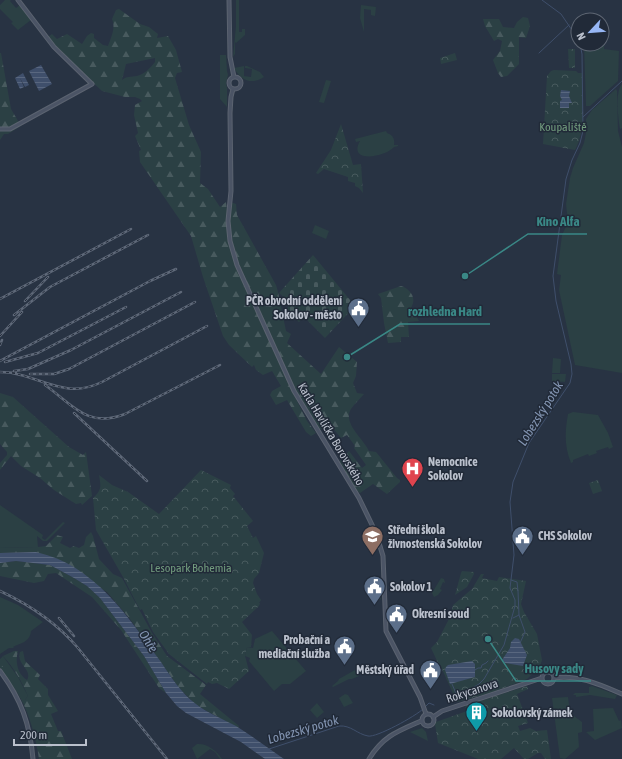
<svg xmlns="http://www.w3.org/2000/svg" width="622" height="759" font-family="'Asap Condensed',sans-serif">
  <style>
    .green { fill: #2b4044 }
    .forest { fill: url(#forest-firs); fill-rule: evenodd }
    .cemetery { fill: url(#cemetery-stones) }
    .park { fill: url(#park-crowns) }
    .water { fill: url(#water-rules) }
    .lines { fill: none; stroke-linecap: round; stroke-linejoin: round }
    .stream { stroke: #3f4f6b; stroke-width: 1 }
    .secondary-casing { stroke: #5b6370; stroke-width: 5 }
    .secondary { stroke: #4b5465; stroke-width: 3 }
    .rail-casing { stroke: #5f6979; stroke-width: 2.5 }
    .rail { stroke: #212a38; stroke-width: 1; stroke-dasharray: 3; stroke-linecap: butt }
    .labels { text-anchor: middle; stroke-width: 3; stroke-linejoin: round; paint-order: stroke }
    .park-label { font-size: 12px; fill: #729c7e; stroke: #212a38 }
    .poi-label { font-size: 12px; font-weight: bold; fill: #bac0cc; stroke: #212a38; text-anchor: start }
    .street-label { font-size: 12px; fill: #bac0cc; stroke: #212a38 }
    .water-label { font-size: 13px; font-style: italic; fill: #8395b2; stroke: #212a38 }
    .leader { fill: none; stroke: #3a8886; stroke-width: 1.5 }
    .callout-dot { fill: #3a8886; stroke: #212a38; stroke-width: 1.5 }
    .callout-label { font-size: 13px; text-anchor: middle; font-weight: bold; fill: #3a8886; stroke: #212a38; stroke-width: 3; stroke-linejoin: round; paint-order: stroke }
  </style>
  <defs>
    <pattern id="forest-firs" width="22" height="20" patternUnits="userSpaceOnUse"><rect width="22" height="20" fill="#2b4044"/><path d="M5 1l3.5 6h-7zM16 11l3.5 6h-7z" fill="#485a5e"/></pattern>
    <pattern id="cemetery-stones" width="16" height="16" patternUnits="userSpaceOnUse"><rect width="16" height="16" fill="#2b4044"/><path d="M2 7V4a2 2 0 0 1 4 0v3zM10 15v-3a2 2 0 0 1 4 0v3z" fill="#485a5e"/></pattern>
    <pattern id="park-crowns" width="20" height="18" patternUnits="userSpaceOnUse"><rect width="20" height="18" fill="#2b4044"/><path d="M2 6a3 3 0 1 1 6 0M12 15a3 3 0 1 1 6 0" fill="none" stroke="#485a5e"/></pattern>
    <pattern id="water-rules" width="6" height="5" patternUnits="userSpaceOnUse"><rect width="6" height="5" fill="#3f4f6b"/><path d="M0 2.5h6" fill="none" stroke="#59677f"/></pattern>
  </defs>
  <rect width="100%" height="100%" fill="#283343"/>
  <!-- green -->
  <path class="green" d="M5,0H11L10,1L16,8L20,5L31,20L18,30L11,23L13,22L0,9V5Z
    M236,0H239V32H242V29H245V35L236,43L235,42V54L233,57L236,26Z
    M361,5L376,7L375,16L371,15V10L364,9V32L360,18Z
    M602,31H605L604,49L619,51L618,81L590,106H586L584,44H602Z
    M220,55H226L227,71L228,75L226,83L227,88V107L220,99Z
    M244,66V76L251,77L252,69L245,68V71V66H247L260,72L264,77C252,85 241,81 234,68Z
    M326,80L331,81L324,103L319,102Z
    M622,84V128L620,129C618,118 615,91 622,84Z
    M616,89L617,91L618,131L622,147V373L575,365L559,290L561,275L557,274L562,235L568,222L566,204L570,178L573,168L584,143L586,133V119L592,110Z
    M386,131L387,133C393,135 395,139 394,145H398V146L394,147C386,157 347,164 360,141L356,142L355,139Z
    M315,225L329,231L326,239L312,233Z
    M553,358L561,359L560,373H552Z
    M552,374H566L565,382L552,381Z
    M573,412L598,415L608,433L613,447L609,449L608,447L596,451L597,453L589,456L588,454L573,460V462L571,463C564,446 565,431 568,414Z
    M0,505L43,535L42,538L45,540L63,522L65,523L47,541H43L37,536L38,547L0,548Z
    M441,578L444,579L445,583L443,582L440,589L442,590L438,595L434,597L432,593Z
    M379,580L381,581V599L380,600L377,595H375L371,587L378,584L376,582Z
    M0,597L18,605L43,622L31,631C30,642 21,643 13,647L14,648H9L0,654Z
    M272,631L306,671L290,684H282L274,691L249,661L250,658L245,656L247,647L253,648L255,639Z
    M3,656L18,677L28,696L23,703L14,686L0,668V659Z
    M355,670L356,672H358L359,676L352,679H349L333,687L332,686L338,681L339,679Z
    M592,686L617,695L615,699L590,695L576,697V695H573L575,693H589V687Z
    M345,694L348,695L353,703L344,707L339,698Z
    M568,697L570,713L582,722V732L578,733L579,747L565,759L560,758L552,698Z
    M317,703L324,712L317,718L310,710Z
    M613,708L619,721L621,720L622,728L595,740L586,732L594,731L593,709Z
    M422,728L426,732L428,741L410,732Z
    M197,744C207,743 217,751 222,759H220L215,752L210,749L197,759L192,748Z"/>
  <!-- forest -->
  <path class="forest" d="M119,9L140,24L149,27L158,34L157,38L168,36L176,50L182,72L177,73L175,78L189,125L201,152L200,183L208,189L220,207L226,202L228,218L230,202L236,204L237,215L276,285L278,292L286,331L291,334L287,343L321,374L339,347L357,362L356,376L353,383L357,393L364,394C360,399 355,403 351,409C342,423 364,439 369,451L376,452L397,478L400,480V482L387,494L373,484L360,493L357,491L339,462L349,451L362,468L366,465L354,448L355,446L347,435L341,438L332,427L326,426L319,430L294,391L293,393L307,421L316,433L311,436L306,432L287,400L276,405L270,395L272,391L281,386L272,371L263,375L256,370L254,365L252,367L229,345L223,336L203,277L191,236L140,162L139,151L141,150L135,136L138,133L134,115L135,105L142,101L140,99L135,97H125L102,91L55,47L48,37L52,34L57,39L67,34L82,44L87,36L91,33L94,34V38L103,45L108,46C111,37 116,28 112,19L116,10ZM155,58V62C150,68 145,74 137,76C131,77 127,76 122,80L126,64Z
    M523,17L528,18L530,26L526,38L519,37V64L507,76L501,77L498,73L493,60L500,51L502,41L498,39L494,41L485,26L483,19H499L503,27L514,28L517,22Z
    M0,53H1L11,109L21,126L8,134H4L0,140Z
    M401,286C408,288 415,295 413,303C412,307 411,305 412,309C413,313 417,317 419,321L408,322L409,337H401V342L388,343L384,323L381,298L378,294Z
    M0,393L13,397L69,447L83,455L86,452L92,496L82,505L81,503L76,504L54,490L40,478L21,466L11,456L0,470V463L7,455V452L0,444Z
    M91,532L93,536L99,559L113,574L122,578L152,633L167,656L206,685L200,694L239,726L238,728L196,705L179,688L130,619L107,592L36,552L0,553V548L38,547L46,546L57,535L63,537L60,543L70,548L74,546L79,548L84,545L86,537Z
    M16,561L50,565L74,578L87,586L100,598L144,656L166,693L159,688L121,630L92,597L56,573L48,574L44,581L34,583L0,576V563Z
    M14,651H18C15,661 17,674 27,680C33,669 16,665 20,652L23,651L25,661L40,675L38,679L48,689V695L58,711L51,714L58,731H61L72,759H39C36,738 30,716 20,697C15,687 0,672 0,663L16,683L25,700L28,696C22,682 14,668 3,656Z"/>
  <!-- cemetery -->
  <path class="cemetery" d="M313,255L355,306L325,338L304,317L299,322L284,312L291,303L279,293Z"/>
  <!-- park -->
  <path class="park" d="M568,49H575V68H569Z
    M455,53L457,60L441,64L440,58Z
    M554,70L576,71L578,73H582C582,98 587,127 575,150L543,144L547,76L551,71Z
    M341,124L353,165L361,164L363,193L359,188L355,186V183L348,181V177L324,169L318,174L316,173L331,150Z
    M201,470L231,485L230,488L235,494L233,496L253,521L247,526L253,538L256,536L264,553L259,573L254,579L253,583L257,594L261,600L259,603H260L259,606L242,622L252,635L251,647H247L245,656L249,671L229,689L217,683L212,684L208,682L207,684L169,654L153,632L142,609L140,610L123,577L96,530L93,498C102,490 101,486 99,475L112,485L128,492L159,514Z
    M598,480L602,491L593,494L589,483Z
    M462,571L474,572V574L467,587L455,595L461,573Z
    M481,574H484L482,578L497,581L499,577L526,581L521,604L524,612L537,634L542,660L540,666L527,679L490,693L457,702L441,667L439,665L431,648L437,642L450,617L453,605L472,589Z
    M527,686L528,689L517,694L528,723L518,726L520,731L530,728L536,731L547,730L551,759H545L541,753H538L528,759H524L514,748L501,759H478L438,743L435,724L436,722L467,711L465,707L467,705Z"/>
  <!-- water -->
  <path class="water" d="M41,65L52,84L39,91L29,71Z
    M23,73L29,85L25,87L20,78L24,87L20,89L15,78Z
    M561,90L570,91L569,96L572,103H569V108H560V101L562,100L560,96Z
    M36,552C95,565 128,617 161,662C171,677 181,693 196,704C207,713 223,719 236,726C252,736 268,748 284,759H265L241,742L186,713L177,706L166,693L144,656L100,598L87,586L74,578L50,565L16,561L0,563V553Z
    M515,638L519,639L527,655L523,666L505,663L502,660L510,648L511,642Z
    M472,661L475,664V677L450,684L445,670L446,667L448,665Z"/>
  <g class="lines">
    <!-- stream -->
    <path class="stream" d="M542,0L561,14L578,39
      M539,53L569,25
      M583,117L622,81
      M511,580L517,582L518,591L519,615L513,618
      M519,615L525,632L520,643
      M475,670L478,668H481L482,665L486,663L488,661
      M452,684L458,698
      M455,699L479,684L484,679L504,645L515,606V600L510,588L514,555L510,502L513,482L529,443L570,383L572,374L571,364L556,301L553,276L566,179L572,160L580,143L583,131L582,54L580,44
      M425,707L429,703L434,705
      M269,749L339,726C351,725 357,734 368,736C376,738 416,716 423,709"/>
    <defs>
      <path id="secondary" d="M229,0L230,57L234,77
        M229 83a6 6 0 1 1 12 0a6 6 0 1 1-12 0Z
        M233,89L231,97L230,113L231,191L228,221L230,241L237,265L294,391L359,498L376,533L383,556L386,631L420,697L426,714
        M0,129H10L92,84L54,47L18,0
        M0,671C21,699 30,724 33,759
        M542 678a6 6 0 1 1 12 0a6 6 0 1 1-12 0Z
        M554,678C577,674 601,685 622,694
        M422 720a6 6 0 1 1 12 0a6 6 0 1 1-12 0Z
        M433,717L442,711L542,678
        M369,759C383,736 398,731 421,721"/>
    </defs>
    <!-- secondary casing -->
    <use href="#secondary" class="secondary-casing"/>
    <!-- secondary -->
    <use href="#secondary" class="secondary"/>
    <defs>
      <path id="rail" d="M0,299L131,229
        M25,301L48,277
        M14,315L50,287L148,235
        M0,336L22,312
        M0,345L2,340
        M0,361L150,281L176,269
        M5,362L38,353L126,307
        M14,371L28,369L71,350L181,292
        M0,372L16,373
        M12,373C45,379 67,399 102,382L207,326
        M30,374H54L69,369L195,302
        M45,385C72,404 87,429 125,414L220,365
        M74,413L147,481
        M0,591C30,605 56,622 78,648L167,759
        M59,618L74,636"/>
    </defs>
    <!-- rail casing -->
    <use href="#rail" class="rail-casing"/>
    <!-- rail -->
    <use href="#rail" class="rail"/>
  </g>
  <!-- icons -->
  <defs>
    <symbol id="civic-pin" viewBox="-11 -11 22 30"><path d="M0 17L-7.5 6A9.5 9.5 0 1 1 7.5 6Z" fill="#5c6f8a" stroke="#212a38"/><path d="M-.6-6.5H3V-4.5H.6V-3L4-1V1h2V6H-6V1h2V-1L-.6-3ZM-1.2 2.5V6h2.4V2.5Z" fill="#fff"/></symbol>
    <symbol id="hospital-pin" viewBox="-11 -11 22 30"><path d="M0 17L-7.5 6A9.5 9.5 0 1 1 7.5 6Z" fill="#e0444e" stroke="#212a38"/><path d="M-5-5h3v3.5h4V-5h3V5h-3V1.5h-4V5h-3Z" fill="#fff"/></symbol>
    <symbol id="university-pin" viewBox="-11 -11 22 30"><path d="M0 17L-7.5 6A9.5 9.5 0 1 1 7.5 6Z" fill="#8d6e63" stroke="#212a38"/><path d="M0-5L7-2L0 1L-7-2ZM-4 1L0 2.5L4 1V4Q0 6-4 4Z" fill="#fff"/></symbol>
    <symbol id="building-pin" viewBox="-11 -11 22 30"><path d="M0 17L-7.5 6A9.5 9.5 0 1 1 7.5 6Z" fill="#0f9aa8" stroke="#212a38"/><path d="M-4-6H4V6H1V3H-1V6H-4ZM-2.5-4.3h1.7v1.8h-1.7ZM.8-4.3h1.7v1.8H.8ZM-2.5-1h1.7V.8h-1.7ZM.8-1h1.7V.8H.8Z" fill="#fff"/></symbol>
  </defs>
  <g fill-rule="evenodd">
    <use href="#civic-pin" x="346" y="296" width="25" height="34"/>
    <use href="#hospital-pin" x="400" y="456" width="25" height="34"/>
    <use href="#civic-pin" x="510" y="524" width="25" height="34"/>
    <use href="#university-pin" x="360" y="524" width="25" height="34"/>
    <use href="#civic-pin" x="362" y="574" width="25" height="34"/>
    <use href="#civic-pin" x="384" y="602" width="25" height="34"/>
    <use href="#civic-pin" x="332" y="634" width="25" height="34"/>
    <use href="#civic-pin" x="418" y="658" width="25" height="34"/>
    <use href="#building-pin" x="464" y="700" width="25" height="34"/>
  </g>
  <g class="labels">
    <!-- park labels -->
    <g class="park-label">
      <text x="563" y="131">Koupaliště</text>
      <text x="191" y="572">Lesopark Bohemia</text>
    </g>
    <!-- poi labels -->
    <g class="poi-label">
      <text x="342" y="305" text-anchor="end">PČR obvodní oddělení<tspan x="342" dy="14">Sokolov - město</tspan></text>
      <text x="428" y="466">Nemocnice<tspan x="428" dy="14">Sokolov</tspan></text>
      <text x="388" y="534">Střední škola<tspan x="388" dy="14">živnostenská Sokolov</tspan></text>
      <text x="538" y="540">CHS Sokolov</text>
      <text x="390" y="591">Sokolov 1</text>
      <text x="412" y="618">Okresní soud</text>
      <text x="330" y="644" text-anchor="end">Probační a<tspan x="330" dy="14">mediační služba</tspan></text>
      <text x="414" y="674" text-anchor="end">Městský úřad</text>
      <text x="492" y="717">Sokolovský zámek</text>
    </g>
    <!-- street labels -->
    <g class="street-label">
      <text transform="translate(331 434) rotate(59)" y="4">Karla Havlíčka Borovského</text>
      <text transform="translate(472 691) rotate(-18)" y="4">Rokycanova</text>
    </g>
    <!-- water labels -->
    <g class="water-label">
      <text transform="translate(540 413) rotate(-58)" y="5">Lobezský potok</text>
      <text transform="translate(149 641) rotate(58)" y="5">Ohře</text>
      <text transform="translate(303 729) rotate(-16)" y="5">Lobezský potok</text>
    </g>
  </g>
  <!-- callouts -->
  <path class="leader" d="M465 276L528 234H587M347 357L400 324H490M488 639L516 681H591"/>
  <g class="callout-dot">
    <circle cx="465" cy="276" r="4"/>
    <circle cx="347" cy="357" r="4"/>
    <circle cx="488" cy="639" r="4"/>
  </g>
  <g class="callout-label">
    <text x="558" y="226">Kino Alfa</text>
    <text x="445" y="316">rozhledna Hard</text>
    <text x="554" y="673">Husovy sady</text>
  </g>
  <!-- north arrow -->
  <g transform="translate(590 32) rotate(244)"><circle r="19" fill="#212a38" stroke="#5e6673"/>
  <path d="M0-3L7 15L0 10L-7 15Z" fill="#97b7f5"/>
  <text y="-6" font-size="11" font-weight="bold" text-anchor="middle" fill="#bac0cc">N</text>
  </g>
  <!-- scale -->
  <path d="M14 739v6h72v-6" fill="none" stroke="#bac0cc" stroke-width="2"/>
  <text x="20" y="739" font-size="12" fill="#bac0cc" stroke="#212a38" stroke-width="3" paint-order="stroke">200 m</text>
</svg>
